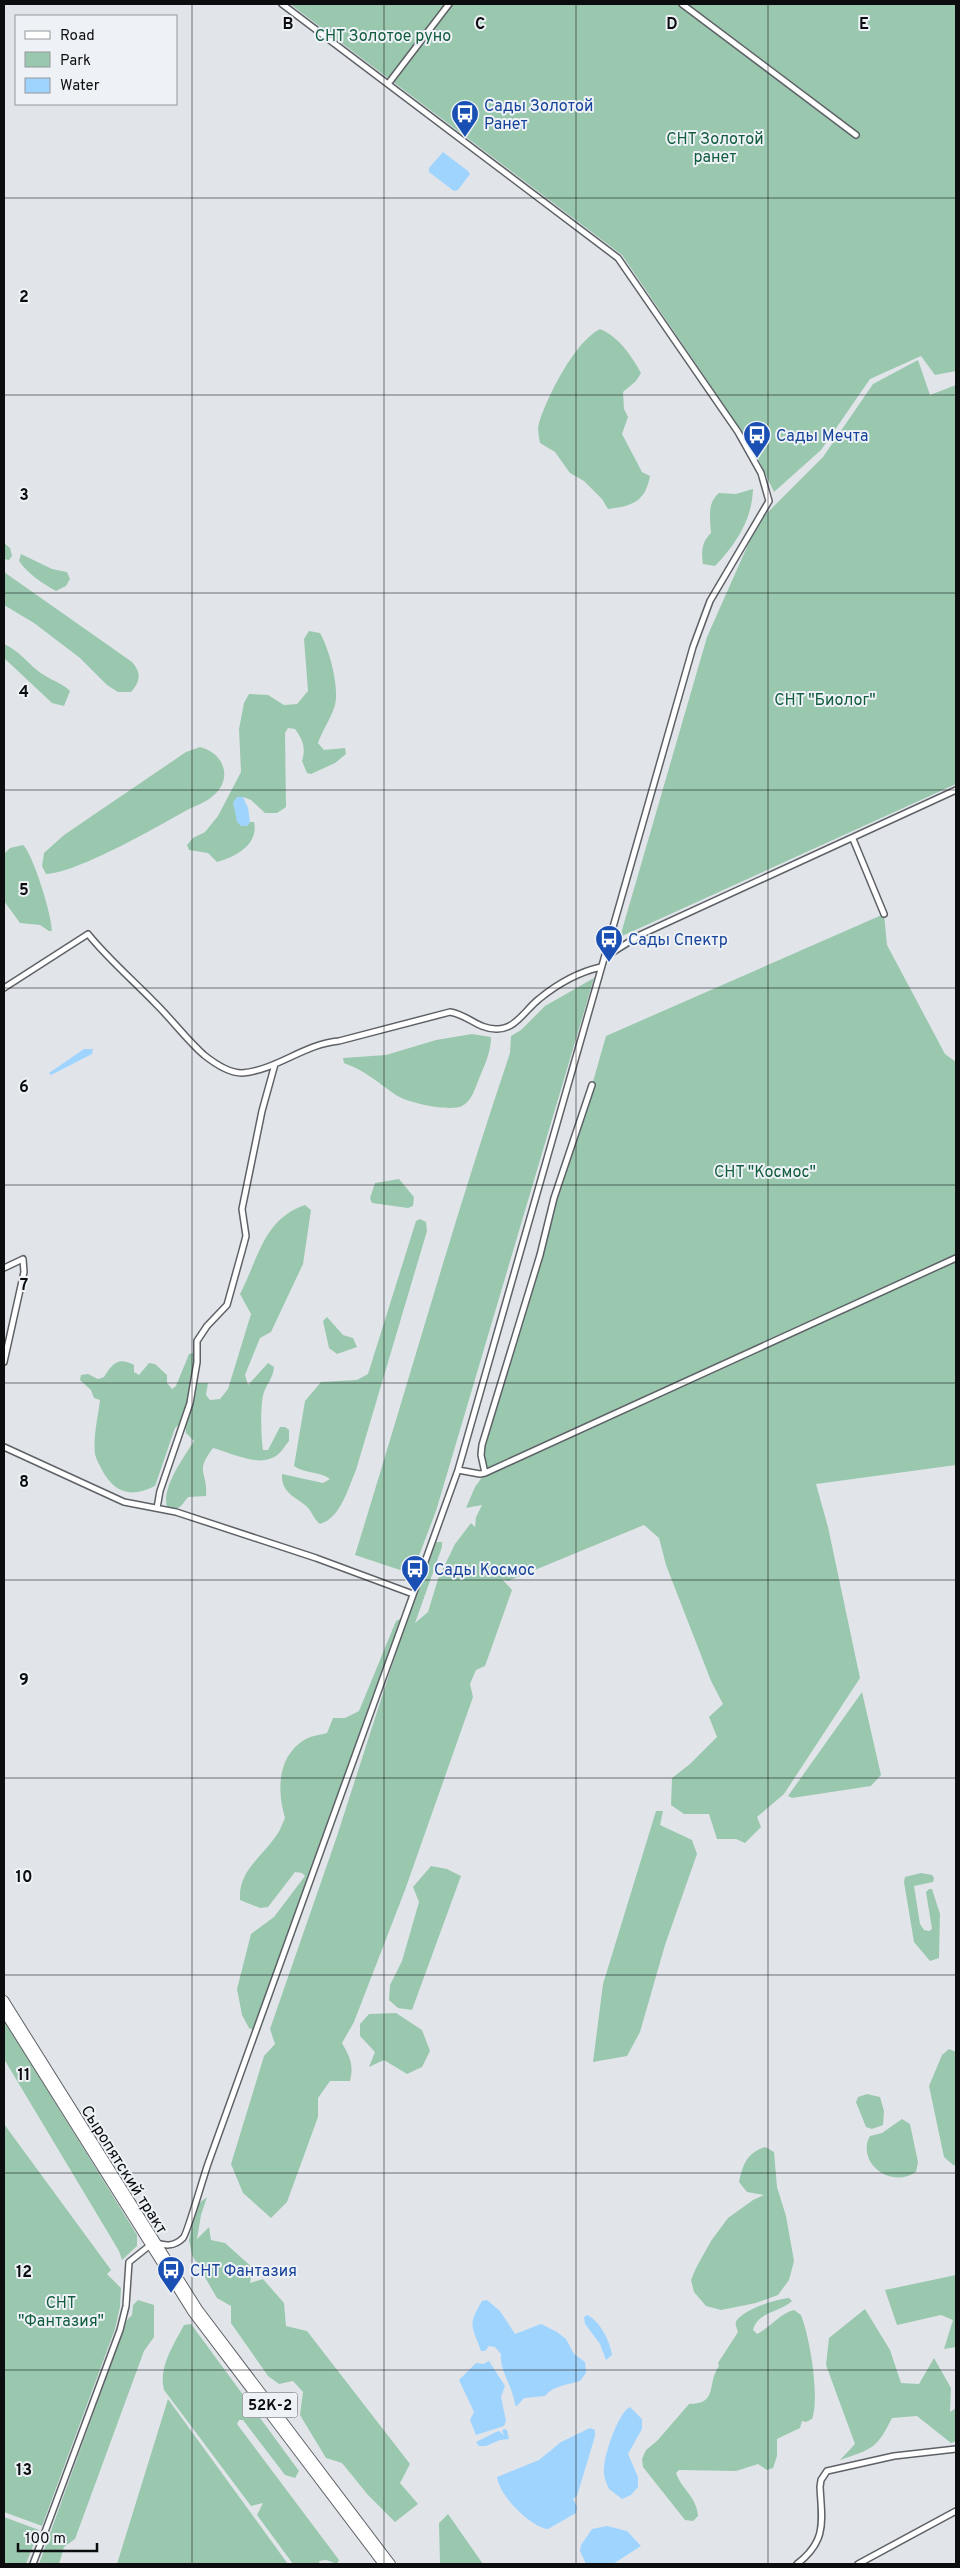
<svg xmlns="http://www.w3.org/2000/svg" width="960" height="2568" font-family="Overpass,sans-serif">
  <style>
    .green { fill: #9ac8ae }
    .water { fill: #9fd4fe }
    .lines { fill: none; stroke-linecap: round; stroke-linejoin: round }
    .minor-casing { stroke: #5e6166; stroke-width: 8 }
    .primary-casing { stroke: #5e6166; stroke-width: 10 }
    .minor { stroke: #fff; stroke-width: 5 }
    .primary { stroke: #fff; stroke-width: 8 }
    .grid { fill: none; stroke: #0c0d0f; stroke-width: 1; stroke-opacity: 0.55 }
    .labels { text-anchor: middle; stroke-width: 4; stroke-linejoin: round; paint-order: stroke }
    .shield { fill: #eef2f7; stroke: #505255; stroke-width: 1 }
    .shield-label { font-size: 15px; font-weight: bold; fill: #0c0d0f }
    .park-label { font-size: 16px; fill: #125d3d; stroke: #eef2f7 }
    .transit-label { font-size: 16px; fill: #164399; stroke: #eef2f7; text-anchor: start }
    .street-label { font-size: 16px; fill: #0c0d0f; stroke: #eef2f7 }
    .grid-label { font-size: 16px; text-anchor: middle; font-weight: bold; fill: #0c0d0f; stroke: #eef2f7; stroke-width: 4; stroke-linejoin: round; paint-order: stroke }
  </style>
  <rect width="100%" height="100%" fill="#e1e5ea"/>
  <!-- green -->
  <path class="green" d="M290,4H956V371L935,375L921,356L870,379L821,450L774,492L753,448L622,255Z
    M600,329C618,336 632,356 641,373L636,381L623,392L624,409L628,417L622,434L642,472L650,476C645,503 631,506 608,509L602,499L584,481L570,473L555,452L540,443C539,437 537,429 539,423C547,397 575,341 600,329Z
    M918,360L930,395L956,385V784L620,937L707,637L758,522L823,457L873,384Z
    M753,489C752,520 736,544 715,566L703,564C701,552 702,541 711,533C710,518 707,503 719,493L736,494Z
    M4,543L10,548L12,556L9,560L4,559Z
    M21,554L52,569L67,572L70,579L66,586L56,591C42,583 28,574 19,561Z
    M4,572L132,662C142,673 140,682 131,692H118L107,685L80,658L34,623L4,605Z
    M309,631L320,633C329,648 341,691 334,708C330,720 322,731 318,743L324,750L345,748L346,754L335,763L311,774L307,773L302,761C306,748 303,740 295,729L288,728L285,733L286,807L277,813H265L251,800L243,797L247,826L250,822H254C259,845 235,857 217,862L208,853L189,850L187,845L193,838L205,832L218,816L241,772L239,729L244,703L249,694L268,695L284,705L297,704L308,691L304,639Z
    M4,644C23,653 29,666 44,675C53,681 62,683 70,691L64,706L52,703L4,658Z
    M200,747C224,753 233,778 214,795C207,802 195,806 187,810C157,827 77,873 46,874L42,866L44,853L64,835L186,752Z
    M23,845C33,854 52,915 52,931H49L40,925L20,923L4,901V854L10,848Z
    M884,914L887,945L945,1054L956,1062V1465L816,1484L828,1527L860,1678L784,1794L757,1817L761,1827L745,1843L736,1839H717L709,1814H684L671,1805L672,1778L690,1764L717,1737L709,1717L723,1704L711,1681L666,1565L659,1538L644,1525L508,1581L502,1579L512,1590L485,1666L476,1670L470,1684L473,1697L405,1890L354,2022L342,2043C350,2057 354,2065 350,2081H330L318,2098V2117L287,2202L271,2218L243,2193L231,2164L264,2056L275,2044L270,2029L336,1839L416,1591L435,1542H442V1547L415,1623L428,1612L438,1579L455,1544L471,1523L475,1527L476,1517L482,1505L466,1508L475,1487L485,1473L481,1455L554,1198L592,1085L606,1036Z
    M594,978L436,1511L412,1574L355,1555C407,1387 454,1219 510,1053L511,1036L521,1030L545,1006Z
    M472,1034L491,1037C491,1054 483,1068 477,1084C474,1092 470,1102 462,1106C449,1112 408,1103 396,1095C377,1082 366,1071 344,1063L343,1058L386,1055L436,1040Z
    M399,1179L414,1197L413,1206L408,1208L372,1203L370,1198L375,1183Z
    M305,1205L311,1210L303,1264L271,1332L260,1338L245,1375L248,1385L268,1363L274,1367C273,1378 268,1382 264,1392C260,1403 261,1438 263,1450H268L280,1427H285L289,1430V1441C284,1447 280,1455 272,1458C256,1466 229,1452 213,1448C194,1473 208,1471 206,1496L188,1497C180,1507 180,1511 167,1507C161,1488 184,1457 194,1441L186,1433L185,1426L180,1424L175,1428L155,1486C130,1499 113,1492 101,1468C99,1464 96,1459 95,1454C93,1436 98,1417 100,1400L94,1398L91,1390L80,1380L81,1375L88,1374L98,1379L104,1377C112,1364 118,1356 134,1365V1372L139,1375L149,1363L155,1364L167,1375V1383L172,1389L176,1386L189,1354L193,1353L195,1358L192,1378L198,1383H208L206,1395L210,1400L220,1399L228,1389L251,1314L240,1294C258,1260 263,1219 305,1205Z
    M420,1219L426,1222L427,1231L356,1470C348,1488 341,1518 320,1524C313,1519 312,1510 305,1505C294,1496 281,1492 282,1474L323,1483L330,1479C320,1471 305,1474 294,1466L305,1401L321,1382L357,1380L368,1374L416,1221Z
    M327,1317L343,1335L353,1338L357,1347L337,1354L329,1348L323,1321Z
    M404,1617L255,2031L249,2028L242,2015L237,1989L251,1934L274,1917L305,1876L302,1873L295,1872L268,1907L260,1908L240,1900C238,1871 261,1858 276,1836C280,1831 282,1824 285,1818C277,1791 277,1757 304,1740C310,1736 320,1735 327,1733L333,1718H345L359,1711L396,1621Z
    M862,1692L881,1775L871,1786L792,1798L788,1796Z
    M656,1811H663L660,1825L692,1840L697,1854L665,1945L640,2032L627,2056L593,2062L603,1984Z
    M431,1866L447,1869L461,1876L412,2010L398,2008L389,2000L390,1985L402,1961L419,1902L413,1887Z
    M921,1873L932,1875L934,1878L933,1882L914,1886L920,1924L924,1930L929,1931L932,1929L926,1892L929,1889H932L940,1914L939,1958L930,1961L914,1942L904,1882L905,1877Z
    M396,2013L422,2030L430,2051L422,2067L407,2074L384,2060L369,2067L375,2052L360,2036V2024L369,2014Z
    M4,2020L137,2235V2246L122,2260L119,2251L4,2059Z
    M949,2049L956,2052V2165H953L944,2157L929,2086L942,2055Z
    M867,2094L880,2097L884,2111L883,2125L872,2129L866,2127L856,2102L858,2097Z
    M902,2119L910,2124L918,2162L916,2172C888,2190 856,2160 870,2136L882,2133Z
    M4,2124L111,2270L107,2274L121,2288L120,2307L115,2329L42,2526L4,2512Z
    M765,2147L774,2152L777,2187L786,2216L794,2261L789,2280L778,2295L756,2303L721,2310L706,2306L694,2292L691,2280L696,2268L711,2241L728,2218L753,2200L764,2195L747,2192L739,2182C743,2164 747,2153 765,2147Z
    M207,2197L201,2215L197,2239L209,2227L211,2240L225,2243L253,2268L250,2283L263,2279L284,2303L286,2326L307,2331L410,2464L400,2483L418,2504L395,2522L368,2495L342,2463L326,2458L300,2415L303,2392L293,2381L279,2384L268,2376L231,2323V2306L217,2298L192,2255L189,2240L197,2205Z
    M956,2275V2347L944,2349L953,2320L941,2315L897,2325L885,2290Z
    M789,2298L792,2301C779,2313 758,2311 753,2330L757,2334C771,2327 779,2314 794,2310L801,2315C810,2338 820,2397 812,2419L806,2422L802,2421L800,2428L777,2439V2456L773,2468L767,2470L758,2464L736,2471L679,2470L676,2473C682,2490 697,2497 698,2516L693,2521L685,2520L643,2467L642,2459L646,2450L657,2441L689,2404C719,2404 706,2384 719,2366L718,2363L738,2332C737,2328 734,2324 737,2320C745,2309 776,2299 789,2298Z
    M138,2300L154,2305V2337L144,2351L75,2539L64,2547L59,2564H39L127,2320L132,2315L133,2305Z
    M865,2309L890,2350L901,2383L919,2384L934,2358L951,2388L950,2412L956,2408V2441L951,2443L917,2416L892,2418C877,2448 873,2449 840,2460L855,2444L826,2365L829,2338Z
    M191,2324L299,2471L295,2478L285,2475L243,2420H239L237,2424L339,2560L337,2564L326,2560L319,2561L320,2564H293L257,2515L263,2503L251,2506L164,2390C158,2368 174,2344 184,2325Z
    M168,2399L288,2564H117Z
    M448,2514L483,2564H440L439,2523Z
    M4,2517L39,2530L26,2564H4Z"/>
  <!-- water -->
  <path class="water" d="M443,152L468,171L470,174L458,190L454,191L429,172V168Z
    M237,797H243L248,808L250,822L247,826H241L237,822L233,802Z
    M84,1049H93L92,1054L51,1075L49,1073Z
    M487,2300L500,2311L515,2334L541,2324L557,2332L566,2339L574,2354L585,2362L586,2373L580,2381C568,2385 554,2385 545,2396L524,2398L517,2406L515,2405C513,2386 499,2370 501,2354L495,2347L489,2346L485,2351H481C472,2325 467,2326 482,2301Z
    M587,2315C600,2321 610,2341 612,2355L606,2360L600,2344L585,2324L584,2317Z
    M489,2361L505,2386L501,2397L506,2421L504,2426L476,2435L470,2420L474,2412L459,2380L476,2363L483,2364Z
    M630,2407L642,2419V2429L628,2454L638,2477V2487L631,2495L622,2499L609,2489C606,2482 603,2476 604,2469C604,2455 618,2413 630,2407Z
    M590,2428L595,2430V2436L577,2496L573,2499L577,2507L576,2513L548,2529C530,2527 499,2495 497,2477L539,2460L561,2442Z
    M504,2429L507,2430L509,2439L500,2440L486,2446H479L476,2442L496,2432L499,2431L504,2435L502,2431Z
    M607,2526L627,2531L641,2546L613,2564H586L580,2551L581,2545L592,2529Z"/>
  <g class="lines">
    <defs>
      <path id="minor" d="M682,4L856,135
        M388,84L449,4
        M853,839L884,914
        M605,957L640,935L956,790
        M4,988L88,934C109,960 134,981 157,1005C173,1021 187,1040 204,1055C214,1063 229,1073 242,1073C277,1070 304,1044 339,1041L450,1012C468,1015 478,1029 496,1029C515,1030 525,1010 539,999C556,985 579,972 601,967
        M4,1268L23,1259L24,1272L4,1362
        M4,1447L124,1502L176,1512L316,1558L413,1594
        M458,1470L480,1474L485,1473L956,1258
        M485,1473L481,1455L482,1445L540,1255L554,1198L592,1085
        M157,1508L160,1491L190,1403L197,1362V1341L207,1326L227,1305L242,1251L246,1236L242,1209L262,1111L275,1064
        M33,2564L120,2330L126,2306L129,2262L154,2242C165,2246 174,2247 183,2238C187,2235 205,2171 209,2161L458,1470L693,647L710,601L769,501L761,473L738,432L618,258L282,4
        M797,2564C827,2541 822,2522 820,2487L821,2480L827,2471L894,2456L956,2449
        M858,2564L956,2511"/>
      <path id="primary" d="M4,2000L198,2309L391,2564
        M4,2012L193,2313L383,2564"/>
    </defs>
    <!-- minor casing -->
    <use href="#minor" class="minor-casing"/>
    <!-- primary casing -->
    <use href="#primary" class="primary-casing"/>
    <!-- minor -->
    <use href="#minor" class="minor"/>
    <!-- primary -->
    <use href="#primary" class="primary"/>
  </g>
  <!-- grid -->
  <path class="grid" d="M192,4V2564M384,4V2564M576,4V2564M768,4V2564M4,198H956M4,395H956M4,593H956M4,790H956M4,988H956M4,1185H956M4,1383H956M4,1580H956M4,1778H956M4,1975H956M4,2173H956M4,2370H956"/>
  <!-- icons -->
  <defs>
    <symbol id="bus-pin" viewBox="-11 -11 22 30"><path d="M0 17L-7.5 6A9.5 9.5 0 1 1 7.5 6Z" fill="#1a4fb4" stroke="#eef2f7"/><path d="M-5-6H5V4H4V6H2V4H-2V6H-4V4H-5ZM-3.5-4V0h7V-4ZM-3.5 1.2v1.5H-2V1.2ZM2 1.2v1.5H3.5V1.2Z" fill="#fff"/></symbol>
  </defs>
  <g fill-rule="evenodd">
    <use href="#bus-pin" x="449" y="98" width="32" height="43"/>
    <use href="#bus-pin" x="741" y="419" width="32" height="43"/>
    <use href="#bus-pin" x="593" y="923" width="32" height="43"/>
    <use href="#bus-pin" x="399" y="1553" width="32" height="43"/>
    <use href="#bus-pin" x="155" y="2254" width="32" height="43"/>
  </g>
  <g class="labels">
    <!-- shield labels -->
    <rect class="shield" x="242.5" y="2392.5" width="55" height="25" rx="4"/>
    <g class="shield-label">
      <text x="270" y="2410">52К-2</text>
    </g>
    <!-- park labels -->
    <g class="park-label">
      <text x="383" y="41">СНТ Золотое руно</text>
      <text x="715" y="144">СНТ Золотой<tspan x="715" dy="18">ранет</tspan></text>
      <text x="825" y="705">СНТ "Биолог"</text>
      <text x="765" y="1177">СНТ "Космос"</text>
      <text x="61" y="2308">СНТ<tspan x="61" dy="18">"Фантазия"</tspan></text>
    </g>
    <!-- transit labels -->
    <g class="transit-label">
      <text x="484" y="111">Сады Золотой<tspan x="484" dy="18">Ранет</tspan></text>
      <text x="776" y="441">Сады Мечта</text>
      <text x="628" y="945">Сады Спектр</text>
      <text x="434" y="1575">Сады Космос</text>
      <text x="190" y="2276">СНТ Фантазия</text>
    </g>
    <!-- street labels -->
    <g class="street-label">
      <text transform="translate(125 2169) rotate(58)" y="6">Сыропятский тракт</text>
    </g>
  </g>
  <g class="grid-label">
    <text x="288" y="29">B</text>
    <text x="480" y="29">C</text>
    <text x="672" y="29">D</text>
    <text x="864" y="29">E</text>
    <text x="24" y="302">2</text>
    <text x="24" y="500">3</text>
    <text x="24" y="697">4</text>
    <text x="24" y="895">5</text>
    <text x="24" y="1092">6</text>
    <text x="24" y="1290">7</text>
    <text x="24" y="1487">8</text>
    <text x="24" y="1685">9</text>
    <text x="24" y="1882">10</text>
    <text x="24" y="2080">11</text>
    <text x="24" y="2277">12</text>
    <text x="24" y="2475">13</text>
  </g>
  <!-- border -->
  <rect width="960" height="2568" fill="none" stroke="#0c0d0f" stroke-width="10"/>
  <!-- legend -->
  <rect x="15" y="15" width="162" height="90" fill="#eef2f7" stroke="#94969a"/>
  <rect x="25" y="31" width="25" height="8" fill="#ffffff" stroke="#94969a"/>
  <text x="60" y="40" font-size="15" fill="#0c0d0f">Road</text>
  <rect x="25" y="52" width="25" height="15" fill="#9ac8ae" stroke="#94969a"/>
  <text x="60" y="65" font-size="15" fill="#0c0d0f">Park</text>
  <rect x="25" y="78" width="25" height="15" fill="#9fd4fe" stroke="#94969a"/>
  <text x="60" y="90" font-size="15" fill="#0c0d0f">Water</text>
  <!-- scale -->
  <path d="M18 2543v8h79v-8" fill="none" stroke="#0c0d0f" stroke-width="2.5"/>
  <text x="25" y="2543" font-size="15" fill="#0c0d0f" stroke="#eef2f7" stroke-width="4" paint-order="stroke">100 m</text>
</svg>
